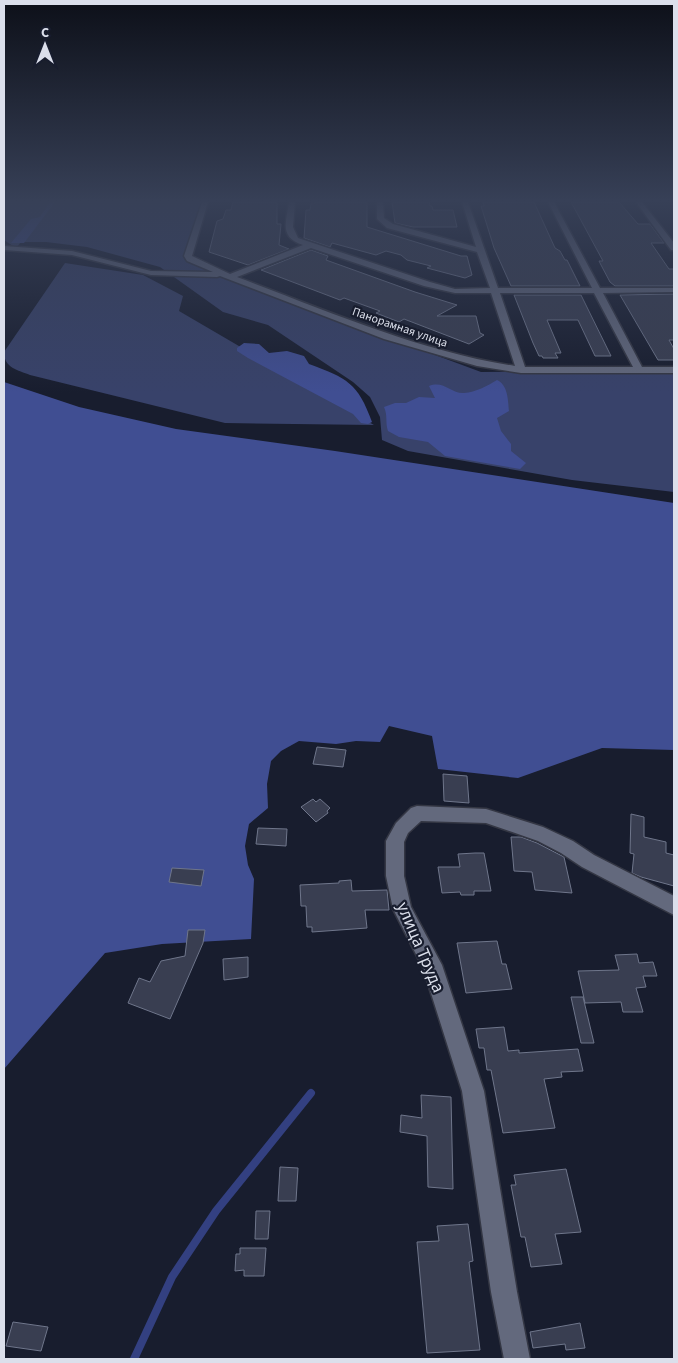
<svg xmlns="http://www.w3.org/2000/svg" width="678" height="1363" font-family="'Source Sans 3',sans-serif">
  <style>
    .green { fill: #38426a }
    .forest { fill: #404e92 }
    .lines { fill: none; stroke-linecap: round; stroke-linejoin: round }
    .stream { stroke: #334081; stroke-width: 8 }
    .building { fill: #393e51; stroke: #6f768b }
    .minor-casing { stroke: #343744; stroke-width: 3 }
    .minor { fill: #63697d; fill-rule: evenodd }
    .labels { text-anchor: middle; stroke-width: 4.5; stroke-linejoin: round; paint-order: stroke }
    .far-street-label { font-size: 12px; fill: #dbdfeb; stroke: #181d2e }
    .near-street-label { font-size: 18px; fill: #dbdfeb; stroke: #181d2e }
  </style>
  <rect width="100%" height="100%" fill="#181d2e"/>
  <!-- green -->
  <path class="green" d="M4,202H208L191,261L225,277L481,372L674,371V492L572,480L408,451L382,440L380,417L370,397L353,382L268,325L223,312L160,267L87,247L46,242H21L16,248L4,240Z
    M65,263L143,275L183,296L179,311L374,425L225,423L30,375C18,370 4,368 4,352Z"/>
  <!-- forest -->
  <path class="forest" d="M50,202H55L24,243H11L31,219L40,217Z
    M244,343L259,344L269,353L287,351L304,356L309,364C347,378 358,383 372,422L368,424L361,423L353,414L248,358L237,351V348Z
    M497,380C508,385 508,400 509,411L497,418L501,431L511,444V451L526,463L520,469L445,456L428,442L399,437L388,431C385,422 388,416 384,407L395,403H406L419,397L435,398L429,386C444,380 451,394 464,393C476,392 487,386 497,380Z
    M4,382L79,407L176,429L335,451L674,503V750L602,748L518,778L438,769L432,736L389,726L380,742L356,741L336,744L299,741L281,751L271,761L267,784L268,808L249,824L245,846L248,865L254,879L251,939L162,944L105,953L4,1069Z"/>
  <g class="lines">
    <!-- stream -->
    <path class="stream" d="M134,1359L172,1277L216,1211L311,1093"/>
  </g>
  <!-- building -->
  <path class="building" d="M233,202H277V224H281L279,245L289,249L248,265L209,252L217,221L223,219L226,210H231Z
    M367,202V227L461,256H467L472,275L465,278L427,268L431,266L407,260L401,255L386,251L376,255L332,243L330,247L304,238L306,210H310L311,203Z
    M392,202H429L430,206H432L433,210H453L457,227H413L395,223Z
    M483,202H534L555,248L560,251L565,260H567L580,286H511L494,248L481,206H484Z
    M571,202H619L638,224H650L664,243H651L669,269H674V286H615L610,282L601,265L599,261H603Z
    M311,250L328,256L326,260L415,292L457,305L437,316H476L480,333L484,335L469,344L404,319L399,322L376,313L380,311L344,298L340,300L261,270Z
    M674,294V340H669L674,349V360H658L620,295Z
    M514,295H581L611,356H595L578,320H547L561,353H555L558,358H543L542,356H539L533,343Z
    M317,747L346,750L343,767L313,764Z
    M443,774L467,776L469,803L444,801Z
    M313,799L316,802L320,799L330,808L327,811L328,813L316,822L301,807Z
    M631,814L644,817V837L666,842V853L674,855V886L641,877L632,873L634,854L630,853Z
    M258,828L287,829L286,846L256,844Z
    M511,837H521L537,843L564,857L572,893L535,890L532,872L514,871Z
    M475,853H484L491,891H474V895H461L460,892L442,893L438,867H460L458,854Z
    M172,868L204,870L201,886L169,882Z
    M351,880L352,891L387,890L389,910H365L367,928L312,932V927H307L306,906H301L300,885L339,883V881Z
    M188,930H205L203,943L170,1019L128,1003L139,978L150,982L161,961L185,956Z
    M497,941L502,964H506L512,989L466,993L457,943Z
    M637,954L639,963L653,962L657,976H643L646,987L636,988L643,1012H623L621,1002L585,1003L578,971L619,970L615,955Z
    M248,957V977L224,980L223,959Z
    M571,997H583L594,1043H581Z
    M504,1027L508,1051L519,1050V1053L578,1049L583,1071L561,1072L562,1077L544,1079L555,1128L503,1133L491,1070H487L484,1048H479L476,1029Z
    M421,1095L451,1097L453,1189L428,1187L427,1136L400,1132L401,1115L422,1118Z
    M280,1167L298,1168L296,1201H278Z
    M566,1169L581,1232L555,1234L562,1264L531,1267L525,1237H521L511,1185H516L514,1175Z
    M256,1211H270L268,1239H255Z
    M468,1224L473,1261L469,1262L480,1350L427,1353L417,1242L439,1241L437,1226Z
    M240,1248H266L264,1276H244V1270L235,1271L236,1254H240Z
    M13,1322L48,1327L41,1351L6,1346Z
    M580,1323L585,1348L566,1350L565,1344L533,1348L530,1332Z"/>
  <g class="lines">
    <defs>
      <path id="minor" d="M202,202H208L192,256L230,274L303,245C279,237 286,223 289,202H295L293,227L298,238L430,282L455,289L490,288L477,252L387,228L377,219V202H383L384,218L393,224L476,247L462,202H468L498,288H592L548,202H554L600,288H674V292L603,293L642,367H674V373H521L477,366L384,339L220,276L217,277L151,275L72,255L4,250V246L72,251L151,271L213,272L187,261L184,256ZM311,248L424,286L455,293H491L515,366C419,351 328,311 237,277ZM500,293H594L633,367H525Z
        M636,202H642L674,243V250H671Z
        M417,806L486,809L543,827L573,841L594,855L674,896V915L582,867L561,853L538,841L486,823L421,821L408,833L404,842V876L411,907L442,965L484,1091L517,1292L530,1359H504L491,1292L462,1091L423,968L393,909L386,876V841L396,823L411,808Z"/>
    </defs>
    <!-- minor casing -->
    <use href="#minor" class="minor-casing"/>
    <!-- minor -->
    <use href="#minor" class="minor"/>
  </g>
  <!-- sky -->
  <linearGradient id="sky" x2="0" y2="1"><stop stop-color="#0d1019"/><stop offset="0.51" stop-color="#374057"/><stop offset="1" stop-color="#374057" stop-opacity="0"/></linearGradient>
  <rect width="678" height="393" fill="url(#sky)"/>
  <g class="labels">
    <!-- far-street labels -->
    <g class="far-street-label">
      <text transform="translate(400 327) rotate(19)" y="4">Панорамная улица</text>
    </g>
    <!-- near-street labels -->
    <g class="near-street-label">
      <text transform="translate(421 947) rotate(67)" y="6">улица Труда</text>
    </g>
  </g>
  <!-- border -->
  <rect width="678" height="1363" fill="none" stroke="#dbdfeb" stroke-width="10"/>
  <!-- north arrow -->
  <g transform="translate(45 45)" stroke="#181d2e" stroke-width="4" paint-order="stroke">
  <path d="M0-4L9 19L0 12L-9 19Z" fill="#dbdfeb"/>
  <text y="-8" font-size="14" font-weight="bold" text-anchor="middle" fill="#dbdfeb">С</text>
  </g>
</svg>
